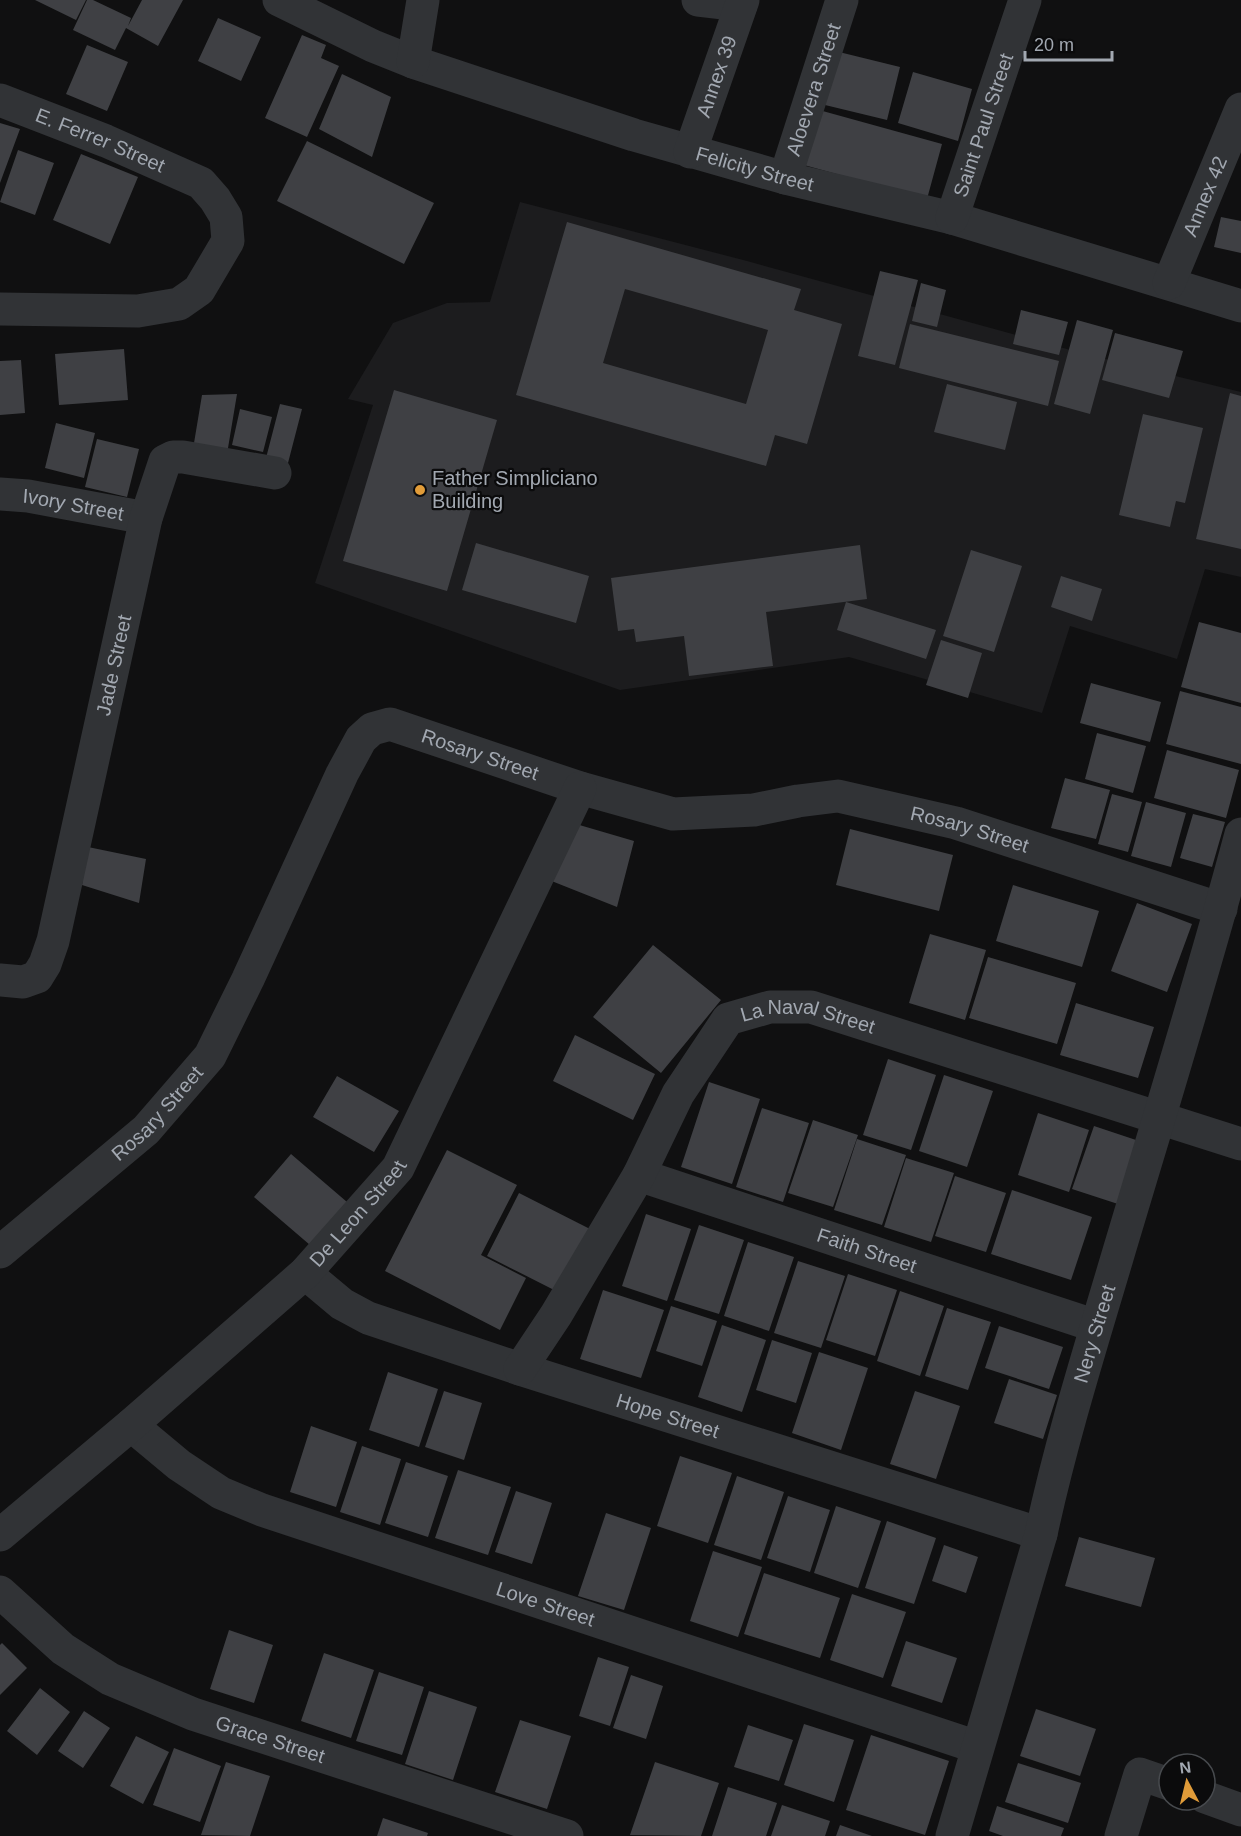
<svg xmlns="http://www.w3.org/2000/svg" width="1241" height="1836" font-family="Arial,sans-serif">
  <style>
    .built { fill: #1c1c1e }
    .building { fill: #3f4044; fill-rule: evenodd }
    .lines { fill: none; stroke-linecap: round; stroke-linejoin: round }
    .minor { stroke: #313336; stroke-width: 33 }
    .poi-dot { fill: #e19c39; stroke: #0b0b0c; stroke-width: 2 }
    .labels { text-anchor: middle; stroke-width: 4.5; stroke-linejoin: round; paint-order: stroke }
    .street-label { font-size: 20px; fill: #a2a8b1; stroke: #0b0b0c }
    .poi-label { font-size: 20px; fill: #a2a8b1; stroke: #0b0b0c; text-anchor: start }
  </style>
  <rect width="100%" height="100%" fill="#101011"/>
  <!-- built -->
  <path class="built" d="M520,202L747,261L1085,354L1241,392V577L1205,569L1177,659L1070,626L1042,713L849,657L620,690L315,583L373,405L348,399L393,323L447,303L490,302Z"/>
  <!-- building -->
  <path class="building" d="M35,0H86L76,20Z
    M87,0H93L131,18L128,26L142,0H183L158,46L126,28L115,50L73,30Z
    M218,18L261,37L241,81L198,61Z
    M302,35L326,45L321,58L339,66L307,137L265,118Z
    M87,45L128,62L107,111L66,94Z
    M839,52L900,67L887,120L825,105Z
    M913,72L972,89L958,141L898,123Z
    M342,74L391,97L372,157L319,129Z
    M819,110L942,144L927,199L804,165Z
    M0,123L20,129L0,183Z
    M307,141L434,203L404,264L277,201Z
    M18,150L54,163L35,215L0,202Z
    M81,154L138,177L110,244L53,220Z
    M1221,217L1241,221V253L1214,247Z
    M567,222L801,289L794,310L842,324L807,444L775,435L766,466L516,395ZM625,289L768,330L746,404L603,363Z
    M880,271L918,280L895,365L858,356Z
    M921,283L946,290L937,327L912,321Z
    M1021,310L1068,322L1059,355L1013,344Z
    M1077,320L1113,330L1090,414L1054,404Z
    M910,324L1059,361L1048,406L899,368Z
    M1115,333L1183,351L1169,398L1102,380Z
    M124,349L128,400L59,405L55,354Z
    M21,360L25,413L0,415V361Z
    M947,384L1017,402L1005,450L934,432Z
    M394,390L497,420L447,591L343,561Z
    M1230,393L1241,396V549L1196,539Z
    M237,394L227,454L193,449L202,395Z
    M280,404L302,409L288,463L266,458Z
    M240,409L272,417L263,452L232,445Z
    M1143,414L1203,428L1185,503L1176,501L1170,527L1119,515Z
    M56,423L95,433L84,478L45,468Z
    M97,439L139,449L127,497L85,487Z
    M476,543L589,576L576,623L462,590Z
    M860,545L867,599L766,612L773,666L689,676L684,636L636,642L634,629L618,631L611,578Z
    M971,550L1022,566L994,652L943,636Z
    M1061,576L1102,589L1092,621L1051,607Z
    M846,602L936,630L926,659L837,630Z
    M1199,622L1241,633V703L1181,687Z
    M941,640L982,653L968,698L926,685Z
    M1091,683L1161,702L1150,742L1080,723Z
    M1180,691L1241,707V764L1166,744Z
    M1097,733L1146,746L1133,793L1085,779Z
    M1167,750L1239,770L1226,818L1154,798Z
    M1065,778L1110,790L1096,839L1051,828Z
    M1112,794L1142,802L1128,852L1098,844Z
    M1146,802L1186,813L1171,867L1131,856Z
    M1193,814L1225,822L1212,867L1180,858Z
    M576,824L634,841L617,907L544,878Z
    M850,829L953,855L939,911L836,885Z
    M88,847L146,859L139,903L82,885Z
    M1013,885L1099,911L1082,967L996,941Z
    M1137,903L1192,924L1167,992L1111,971Z
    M930,934L986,950L965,1020L909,1003Z
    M653,945L721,1000L661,1073L593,1017Z
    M988,957L1076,983L1057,1044L969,1018Z
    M1076,1003L1154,1027L1138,1078L1060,1055Z
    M575,1035L655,1074L633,1120L553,1081Z
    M888,1059L936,1075L911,1150L863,1135Z
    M944,1075L993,1091L967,1167L919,1151Z
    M337,1076L399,1111L374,1152L313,1117Z
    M709,1082L760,1099L732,1184L681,1167Z
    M762,1108L809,1123L783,1202L736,1187Z
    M1038,1113L1089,1130L1069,1192L1018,1175Z
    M813,1120L858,1135L833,1207L788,1193Z
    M1094,1126L1139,1141L1118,1204L1072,1189Z
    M857,1139L906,1155L882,1225L834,1210Z
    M447,1150L517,1185L481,1255L526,1278L500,1330L385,1271Z
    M291,1154L347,1202L310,1245L254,1197Z
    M906,1158L954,1173L931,1242L884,1227Z
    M955,1176L1006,1193L986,1252L935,1236Z
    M1012,1190L1092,1217L1071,1280L991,1254Z
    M519,1193L590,1229L558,1292L487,1256Z
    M646,1214L691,1229L667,1301L622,1286Z
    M699,1225L744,1240L719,1314L674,1300Z
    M748,1242L794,1257L769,1331L724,1316Z
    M798,1261L845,1276L821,1348L774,1333Z
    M848,1274L897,1290L875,1356L826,1340Z
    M603,1290L664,1310L641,1378L580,1359Z
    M900,1291L944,1306L920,1376L877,1361Z
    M671,1306L717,1321L702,1366L656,1351Z
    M947,1308L991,1322L968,1390L925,1376Z
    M722,1325L766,1340L742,1412L698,1397Z
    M999,1326L1063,1347L1049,1389L985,1368Z
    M772,1340L812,1353L796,1403L756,1390Z
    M819,1352L868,1368L841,1450L792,1433Z
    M388,1372L438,1389L419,1447L369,1430Z
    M1009,1379L1057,1395L1043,1439L994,1423Z
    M444,1391L482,1403L464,1460L425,1447Z
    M915,1391L960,1406L936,1479L890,1464Z
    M311,1426L357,1442L336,1507L290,1492Z
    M362,1446L401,1459L380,1525L340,1512Z
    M680,1456L732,1473L708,1543L657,1526Z
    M406,1462L448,1476L428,1537L385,1523Z
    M458,1470L511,1487L488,1555L435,1538Z
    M737,1476L784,1492L761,1560L714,1545Z
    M516,1491L552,1503L532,1564L495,1552Z
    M788,1496L830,1510L810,1572L767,1558Z
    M836,1506L881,1521L858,1588L814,1573Z
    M606,1513L651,1528L624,1610L578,1596Z
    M887,1521L936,1538L914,1604L865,1588Z
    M1079,1537L1155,1558L1141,1607L1065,1586Z
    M944,1545L978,1557L966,1593L932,1581Z
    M713,1551L762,1567L738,1637L690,1621Z
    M764,1573L840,1598L820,1658L744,1634Z
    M852,1594L906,1612L883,1678L830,1660Z
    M229,1630L273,1645L254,1703L210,1689Z
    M906,1641L957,1658L942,1703L891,1686Z
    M2,1643L27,1668L0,1695V1645Z
    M324,1653L374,1670L351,1738L301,1721Z
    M598,1657L629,1667L610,1726L579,1716Z
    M379,1672L424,1687L402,1755L356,1741Z
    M631,1675L663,1686L646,1739L613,1728Z
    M40,1688L70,1712L37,1755L7,1731Z
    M429,1691L477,1707L453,1780L405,1764Z
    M1036,1709L1096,1729L1080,1776L1020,1756Z
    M84,1711L110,1728L83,1768L58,1751Z
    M520,1720L571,1736L547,1809L495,1792Z
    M804,1724L854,1740L834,1802L784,1785Z
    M748,1725L793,1740L779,1781L734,1767Z
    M871,1735L949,1761L925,1835L846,1810Z
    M136,1736L169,1752L143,1804L110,1786Z
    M174,1748L221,1766L200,1822L153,1805Z
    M226,1762L270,1776L250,1836L201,1835Z
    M655,1762L719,1783L701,1836L630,1835Z
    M1018,1763L1081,1783L1068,1823L1005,1802Z
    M728,1787L777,1803L766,1836H712Z
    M782,1805L830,1821L825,1836H771Z
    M997,1806L1064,1828L1061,1836H1003L989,1831Z
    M383,1818L428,1833L427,1836H377Z
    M840,1825L872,1836H836Z"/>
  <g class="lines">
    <!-- minor -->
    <g class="minor">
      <path id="s1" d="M279,0L373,46L413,62L634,135L785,178L952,218L1241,306"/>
      <path d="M698,0L741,5"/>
      <path d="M413,62L423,0"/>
      <path id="s2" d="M0,100L106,141L201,183L215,199L226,217L228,241L199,290L179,304L138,311L0,309"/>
      <path id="s3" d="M690,152L743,0"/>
      <path id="s4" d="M785,178L842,0"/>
      <path id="s5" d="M952,218L1025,0"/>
      <path id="s6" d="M1169,283L1241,109"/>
      <path id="s7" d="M0,494L28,496L146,518"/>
      <path id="s8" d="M0,980L23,982L37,977L45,964L53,941L146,518L165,461L173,457H183L275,473"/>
      <path id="s9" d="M639,1175L1096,1326"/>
      <path id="s10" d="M0,1252L146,1130L210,1056L248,979L342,774L361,739L372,729L390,724L580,788L673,814L754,810L798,801L838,796L956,823L1221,909"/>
      <path id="s11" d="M305,1273L342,1304L368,1318L520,1369L1041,1534"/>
      <path id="s12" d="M520,1369L556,1315L639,1175L678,1094L728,1019L770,1007H811L1241,1144"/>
      <path id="s13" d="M131,1425L179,1465L221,1493L262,1510L977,1747"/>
      <path id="s14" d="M0,1535L131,1425L305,1273L398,1168L580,788"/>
      <path id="s15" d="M0,1592L63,1649L110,1679L193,1714L567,1836"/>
      <path d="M1205,1797L1241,1810"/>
      <path id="s16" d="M952,1836L1041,1534C1061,1441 1090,1349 1117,1258C1159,1117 1203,976 1241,834"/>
      <path d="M1121,1836L1140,1774L1169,1784"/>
    </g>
  </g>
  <!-- markers -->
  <circle class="poi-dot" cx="420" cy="490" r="6"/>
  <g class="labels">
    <!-- street labels -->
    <g class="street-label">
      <text dy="7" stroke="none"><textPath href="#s3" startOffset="80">Annex 39</textPath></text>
      <text dy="7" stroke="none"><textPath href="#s4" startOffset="93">Aloevera Street</textPath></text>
      <text dy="7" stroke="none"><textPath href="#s5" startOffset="98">Saint Paul Street</textPath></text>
      <text dy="7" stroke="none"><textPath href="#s2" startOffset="108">E. Ferrer Street</textPath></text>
      <text dy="7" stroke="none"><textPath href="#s1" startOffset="506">Felicity Street</textPath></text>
      <text dy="7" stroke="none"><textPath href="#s6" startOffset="94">Annex 42</textPath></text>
      <text dy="7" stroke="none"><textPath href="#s7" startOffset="74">Ivory Street</textPath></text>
      <text dy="7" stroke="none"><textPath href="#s8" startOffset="360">Jade Street</textPath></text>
      <text dy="7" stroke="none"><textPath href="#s10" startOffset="768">Rosary Street</textPath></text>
      <text dy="7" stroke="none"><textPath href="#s10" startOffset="1272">Rosary Street</textPath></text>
      <text dy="7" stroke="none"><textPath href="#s12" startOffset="490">La Naval Street</textPath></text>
      <text dy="7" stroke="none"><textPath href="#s10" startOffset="210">Rosary Street</textPath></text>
      <text dy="7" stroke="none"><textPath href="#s14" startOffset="482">De Leon Street</textPath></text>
      <text dy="7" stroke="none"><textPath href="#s9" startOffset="240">Faith Street</textPath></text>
      <text dy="7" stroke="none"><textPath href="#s16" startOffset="522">Nery Street</textPath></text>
      <text dy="7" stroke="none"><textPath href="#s11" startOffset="393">Hope Street</textPath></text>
      <text dy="7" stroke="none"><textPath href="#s13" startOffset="456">Love Street</textPath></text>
      <text dy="7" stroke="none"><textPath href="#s15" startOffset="312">Grace Street</textPath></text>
    </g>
    <!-- poi labels -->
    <g class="poi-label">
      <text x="432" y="485">Father Simpliciano<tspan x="432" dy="23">Building</tspan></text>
    </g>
  </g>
  <!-- north arrow -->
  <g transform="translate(1187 1782) rotate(353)"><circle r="28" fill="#0b0b0c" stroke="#474a4e" stroke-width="1.5"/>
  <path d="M0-4.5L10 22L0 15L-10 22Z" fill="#e19c39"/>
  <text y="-9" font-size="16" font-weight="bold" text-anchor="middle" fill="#a2a8b1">N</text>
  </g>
  <!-- scale -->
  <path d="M1025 51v9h87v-9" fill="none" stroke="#a2a8b1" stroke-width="3"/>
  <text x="1034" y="51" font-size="18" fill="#a2a8b1" stroke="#0b0b0c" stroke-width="4.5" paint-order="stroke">20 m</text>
</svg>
